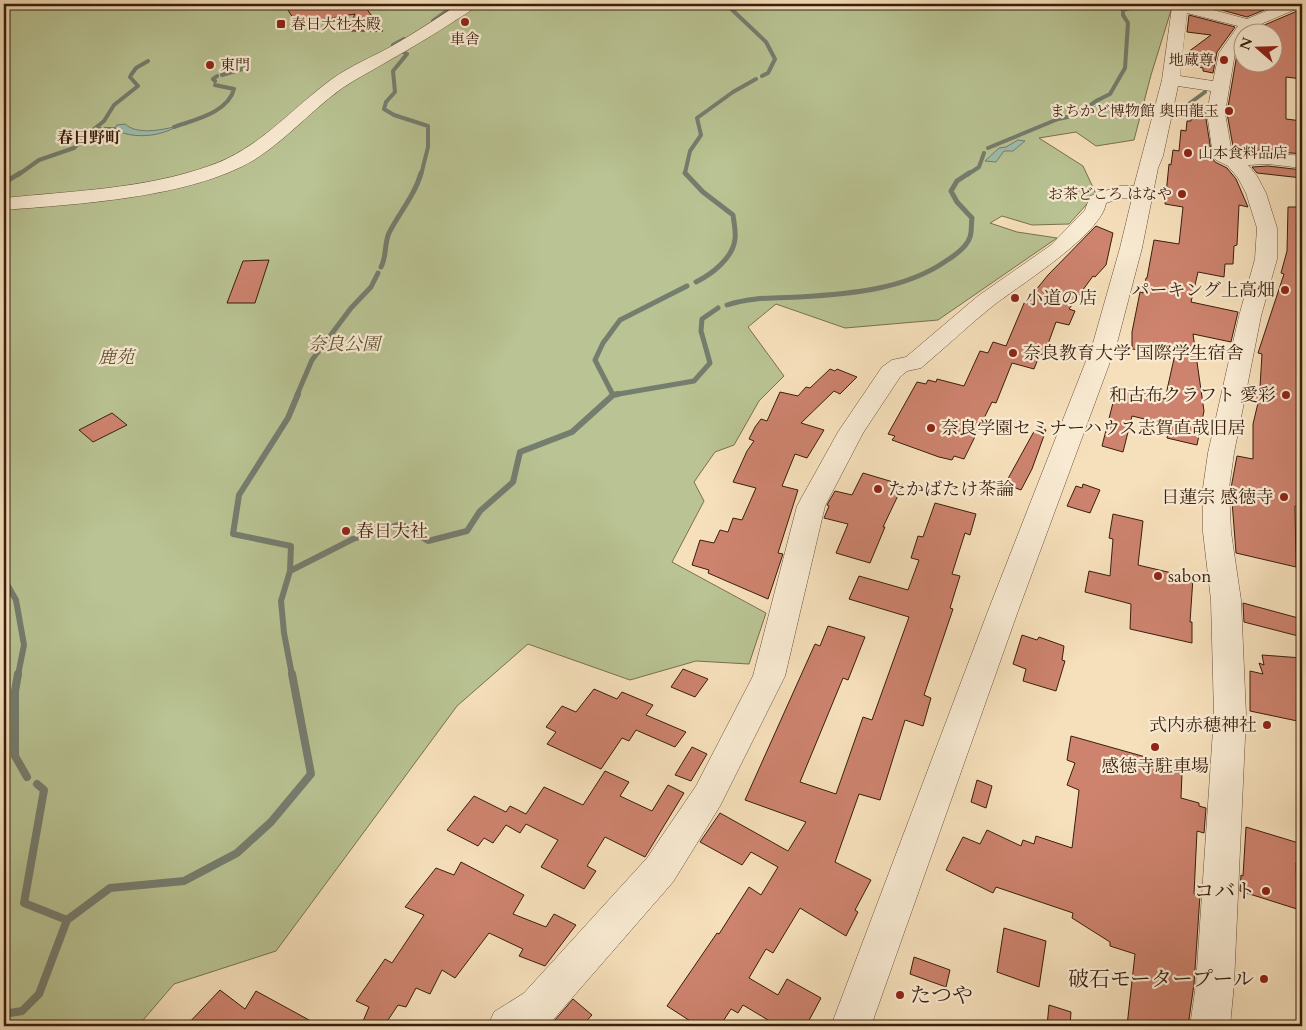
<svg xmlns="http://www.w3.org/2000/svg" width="1306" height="1030" font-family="Cardo,'Noto Serif JP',serif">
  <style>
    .green { fill: #b9c393; stroke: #797050 }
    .water { fill: #9dbdb0; stroke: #757d6f }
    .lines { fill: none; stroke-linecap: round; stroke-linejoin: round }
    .stream-far3 { stroke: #757d6f; stroke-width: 4 }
    .stream-far2 { stroke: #757d6f; stroke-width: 5 }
    .stream-far1 { stroke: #757d6f; stroke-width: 6 }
    .stream { stroke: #757d6f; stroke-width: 8 }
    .building { fill: #cd836e; stroke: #391e0d }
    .minor-casing { stroke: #684e38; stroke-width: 1 }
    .minor { fill: #f9ebd3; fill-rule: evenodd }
    .poi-dot { fill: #8f2418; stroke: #f9ebd3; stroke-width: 2 }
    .labels { text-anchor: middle; stroke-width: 4.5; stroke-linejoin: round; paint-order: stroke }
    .far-poi-label { font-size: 15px; fill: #391e0d; stroke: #f9ebd3; text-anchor: start }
    .far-quarter-label { font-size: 16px; font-weight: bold; fill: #391e0d; stroke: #f9ebd3 }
    .poi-label { font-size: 18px; fill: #391e0d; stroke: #f9ebd3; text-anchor: start }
    .park-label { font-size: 18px; font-style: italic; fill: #5f5035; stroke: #f9ebd3 }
    .near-poi-label { font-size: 21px; fill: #391e0d; stroke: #f9ebd3; text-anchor: end }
  </style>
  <rect width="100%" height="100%" fill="#f6e0bb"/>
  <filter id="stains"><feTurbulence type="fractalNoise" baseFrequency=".004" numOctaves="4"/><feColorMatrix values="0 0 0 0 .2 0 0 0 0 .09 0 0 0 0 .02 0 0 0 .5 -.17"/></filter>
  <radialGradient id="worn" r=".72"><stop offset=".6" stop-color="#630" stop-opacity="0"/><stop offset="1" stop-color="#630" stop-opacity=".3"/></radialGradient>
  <!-- green -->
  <path class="green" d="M4,4H1173L1151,75L1134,140L1096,146L1076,132L1039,138L1083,166L1096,194L1069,224L1032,225L1002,216L990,223L1017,232L1057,238L938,320L845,328L776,304L748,327L784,376L759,401L734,445L715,452L694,482L704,501L672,562L766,613L749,664L696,661L630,680L528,644L457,706L276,951L174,984L138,1026H4Z"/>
  <!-- water -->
  <path class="water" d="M125,124C137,135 160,130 174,127V128C157,137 131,139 114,129L117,125Z
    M1018,140L1025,141L1013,151H1004L996,162L985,161L999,148L1006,147Z"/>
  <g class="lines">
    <!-- stream-far3 -->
    <path class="stream-far3" d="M181,4L183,7
      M726,4L766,42L775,59L768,73L762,76
      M452,8L457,4
      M433,21L447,11
      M393,45L404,39
      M403,52L407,54L393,71L395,92L386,102L384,109L394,115L428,126V147L421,175
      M131,75L136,68L148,61
      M222,75L246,68
      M215,81L213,79L217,76
      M1179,111L1205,92
      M174,127C193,120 228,113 234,89L215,85
      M95,129H114
      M88,134L104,121L114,105L138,86L130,77
      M988,148L1058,119L1077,115L1096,101L1110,94L1125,68L1128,23L1123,15V10L1144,4
      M18,175L39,160L74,148L84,138
      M687,175L685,173L690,151L701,135L697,118L733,92L756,79
      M967,175L979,167L984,153"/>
    <!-- stream-far2 -->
    <path class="stream-far2" d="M685,173L703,192L733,215C734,223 736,231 735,239C733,258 712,274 696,282
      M4,183L20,173
      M381,267C387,256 384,244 389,233C399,213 415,195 421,173
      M727,305C751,297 774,298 799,297C849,294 904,290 946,261C954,256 967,247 970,237C972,231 971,224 972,218L957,202L951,191L957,181L969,173
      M297,395L312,360L351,308L371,287L378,273
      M613,395L595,360L603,343L620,320L687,286
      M613,395L694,381L710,363L701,331L702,319L718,308"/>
    <!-- stream-far1 -->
    <path class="stream-far1" d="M290,571L291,546L233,534L239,495L288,418L298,394
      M4,579L16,600L24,645L18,675
      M292,675L284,633L281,601L290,571L353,539L401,524L428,541L467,531L480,511L513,482L520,452L572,432L613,395L618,394"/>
    <!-- stream -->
    <path class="stream" d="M18,674L15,691V756L27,777
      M37,784L44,790L24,903L67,920
      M4,1014L22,1011L39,994L67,920L110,888L184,881L237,853L271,822L311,774L292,674"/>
  </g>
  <!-- building -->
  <path class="building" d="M284,4H311L312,5L363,4L383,31H347L355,14L297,24Z
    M1200,4H1242L1264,10L1247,17Z
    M1302,9V79L1286,77V119L1302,121V154L1260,150L1237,153L1234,152L1227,113L1237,54L1244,46V62H1274V32H1252L1255,29Z
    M1189,15L1235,27L1217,52L1213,73L1203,71V68L1199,67V61L1184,59V55L1211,35L1187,32Z
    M1198,103L1207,104L1205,113L1212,157L1215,162L1227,168L1236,179L1248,207L1239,205L1237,245L1234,246L1233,264H1225L1224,277L1198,272L1191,302L1238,312L1231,342L1193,334L1204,411L1197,445L1167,438L1170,425L1132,416L1123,452L1102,446L1117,387L1165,399L1175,354L1132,349V332L1140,292L1143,293L1146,278H1147L1154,240L1179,244L1183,207L1165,204L1169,164L1171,165L1173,150L1179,151L1181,130L1186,131L1187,121H1191L1193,105L1198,106Z
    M1268,166L1302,170V178L1257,173L1252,167Z
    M1288,207H1302V507L1295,506L1296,567L1236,553L1231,488L1237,456L1253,459V424L1258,403L1247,399L1249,385L1260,387L1262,354L1258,353L1284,274L1281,273L1287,251Z
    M1096,226L1113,233L1106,265L1095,277L1093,276L1069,309L1075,311L1069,325L1056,322L1044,355L1040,354L1034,369L1012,363L996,403L992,402L964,459L954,456L952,460L939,457L892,440L895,436L888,434L917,382L926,384L928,380L936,382L937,379L964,386L980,351L988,353L993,342L1006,346L1025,301H1027L1048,275Z
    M269,260L255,303H227L243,261Z
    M830,369L835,371L837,369L857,377L840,394L834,391L801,423L824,430L807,458L795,454L782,486L798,490L778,553L783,554L768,599L708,573L709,570L692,565L700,540L714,543L720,530L728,532L733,518L742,520L756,488L733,482L747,451L754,441L749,439L755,427L761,419L767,421L780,392L798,396L806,387L810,388Z
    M112,413L127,425L93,442L79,430Z
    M1037,426L1046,430L1032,469L1021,490L1005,484Z
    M863,473L903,485L883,527H885L870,563L836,553L848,524L824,518L829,506L827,505L835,491L852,495Z
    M1083,484L1100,490L1090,513L1067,506L1076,486L1082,488Z
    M935,503L976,514L970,535L965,533L952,574L960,576L950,608L953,609L924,695L931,698L923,726L905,720L880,800L859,794L835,862L871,880L855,910L858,912L846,936L800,908L773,953L766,949L749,978L778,995L787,979L821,998L806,1026H778L743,1005L738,1013L731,1009L720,1026H698L667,1006L717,933L719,934L749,887L761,895L778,867L751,852L742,865L700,842L720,813L788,851L806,822L745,800L815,644L820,646L828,626L865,637L848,680L843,678L800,782L836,794L863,717L872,720L909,617L849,599L859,576L908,590L919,560L911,558L918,536L923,537Z
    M1113,514L1143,521L1138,565L1193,578L1190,622H1192V643L1130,629L1131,604L1085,592L1089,571L1110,576L1113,539L1109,538Z
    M1243,603L1302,619V637L1244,622Z
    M1022,635L1037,640L1039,637L1064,646L1062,660L1065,661L1056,691L1023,681L1026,669L1013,664Z
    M1262,655L1302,658V722L1250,711V671L1263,674L1259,663L1264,665Z
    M683,669L708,679L695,697L671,687Z
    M594,689L617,699L622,692L653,705L646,715L686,732L675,747L636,730L629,741L622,738L601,769L547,744L556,732L546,727L562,706L576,712Z
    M1071,736L1174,765V771L1182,773L1181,798L1199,803V806L1206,808L1204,833L1197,831L1194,894L1200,895L1194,984L1188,1026H1127L1135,954L1110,946V942L1072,918L1073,913L996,887L993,893L946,870L963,837L980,844L987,830L1021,846L1023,840L1034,844L1036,836L1072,848L1079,790L1067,785L1075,763L1067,760Z
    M692,747L707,754L691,781L675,775Z
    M605,771L629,782L620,796L652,811L668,785L684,793L645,857L605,837L587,866L596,871L584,889L541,867L558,840L526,824L520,833L506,825L493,843L484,838L478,846L447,830L474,796L506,812L510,806L526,814L544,787L583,805Z
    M977,780L992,786L986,808L971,802Z
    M1246,827L1302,844V865L1296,863L1297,909L1240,891L1241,875L1243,876Z
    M461,862L524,895L513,914L546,927L554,914L576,925L545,966L519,956L523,949L489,933L455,978L442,970L430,994L416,988L406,1007L398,1005L384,1026H361L369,1007L356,1001L385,959L392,963L424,915L405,907L436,868L454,875Z
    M1004,928L1046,941L1039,987L997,972Z
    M914,957L950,970L946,987L910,974Z
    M220,990L245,1009L256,991L320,1026H186Z
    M573,999L592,1015L582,1026H563L555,1020Z
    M1049,1005L1071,1012L1070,1026H1047Z"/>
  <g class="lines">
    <defs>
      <path id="minor" d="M459,4H477C471,12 460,17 453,22C421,43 388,61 355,80C320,100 291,137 254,160C190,198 78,204 4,210V198C72,191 144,189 209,166C259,149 291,109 332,79C350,66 372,57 392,46C415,33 437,18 459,4Z
        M1175,4H1191L1247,19L1283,4H1302L1301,7L1254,27L1250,32H1244V42L1235,53L1225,113L1232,153L1237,155L1260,152L1302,156V168L1268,164L1248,165L1257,176L1266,193L1277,228V259L1261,316L1234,453L1229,488L1231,532L1241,600L1246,715L1234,984L1230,1026H1190L1196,984L1214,715L1211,600L1203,532V488L1208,453L1239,316L1255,259L1257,228L1246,193L1238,178L1228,166L1216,160L1213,156L1207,113L1211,91L1178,86L1163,156L1158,168L1142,248L1117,343L1018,611L871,1026H831L988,611L1093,343L1120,248L1132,198H1122L1106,203C1102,234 1020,285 994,305C969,325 946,347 921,368L907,371L900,377L863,433L825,506L785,676L720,806L673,882L552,1021L543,1026H488L494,1012L524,993L647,858L696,786L753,676L797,506L838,432L882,367L892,360L906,357L978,296L1051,245L1085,210L1090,196L1120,186H1134L1162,80L1172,7ZM1187,13L1238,26L1219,53L1213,81L1180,76Z"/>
    </defs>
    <!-- minor casing -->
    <use href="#minor" class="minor-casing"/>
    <!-- minor -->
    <use href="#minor" class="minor"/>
  </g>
  <!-- markers -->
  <g class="poi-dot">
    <circle cx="465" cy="22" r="5"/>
    <rect x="276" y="19" width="10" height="10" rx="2.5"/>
    <circle cx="1224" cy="60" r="5"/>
    <circle cx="210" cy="65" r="5"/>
    <circle cx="1229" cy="111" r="5"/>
    <circle cx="1188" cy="153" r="5"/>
    <circle cx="1182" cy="194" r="5"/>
    <circle cx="1285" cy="290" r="5"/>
    <circle cx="1015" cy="298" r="5"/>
    <circle cx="1013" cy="353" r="5"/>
    <circle cx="1286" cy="395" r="5"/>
    <circle cx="931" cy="428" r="5"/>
    <circle cx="878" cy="489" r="5"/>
    <circle cx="1284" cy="497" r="5"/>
    <circle cx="346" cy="531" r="5"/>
    <circle cx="1158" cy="576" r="5"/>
    <circle cx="1267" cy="725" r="5"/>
    <circle cx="1155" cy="747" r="5"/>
    <circle cx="1266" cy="891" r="5"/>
    <circle cx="1264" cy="979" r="5"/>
    <circle cx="900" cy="995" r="5"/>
  </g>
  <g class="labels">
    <!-- far-poi labels -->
    <g class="far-poi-label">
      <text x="291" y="29">春日大社本殿</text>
      <text x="465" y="44" text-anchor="middle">車舎</text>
      <text x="1214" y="65" text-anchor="end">地蔵尊</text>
      <text x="220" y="70">東門</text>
      <text x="1219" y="116" text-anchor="end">まちかど博物館 奥田龍玉</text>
      <text x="1198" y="158">山本食料品店</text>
      <text x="1172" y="199" text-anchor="end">お茶どころ はなや</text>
    </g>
    <!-- far-quarter labels -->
    <g class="far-quarter-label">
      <text x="89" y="143">春日野町</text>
    </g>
    <!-- poi labels -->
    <g class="poi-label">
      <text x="1275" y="296" text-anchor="end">パーキング上高畑</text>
      <text x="1025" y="304">小道の店</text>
      <text x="1023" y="359">奈良教育大学 国際学生宿舎</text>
      <text x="1276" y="401" text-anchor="end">和古布クラフト 愛彩</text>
      <text x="941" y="434">奈良学園セミナーハウス志賀直哉旧居</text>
      <text x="888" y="495">たかばたけ茶論</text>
      <text x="1274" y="503" text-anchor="end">日蓮宗 感徳寺</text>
      <text x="356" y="537">春日大社</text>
      <text x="1168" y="582">sabon</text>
      <text x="1257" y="731" text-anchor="end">式内赤穂神社</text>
      <text x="1155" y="772" text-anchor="middle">感徳寺駐車場</text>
    </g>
    <!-- park labels -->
    <g class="park-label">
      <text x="344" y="350">奈良公園</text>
      <text x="116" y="363">鹿苑</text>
    </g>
    <!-- near-poi labels -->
    <g class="near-poi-label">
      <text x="1256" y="898">コバト</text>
      <text x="1254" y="986">破石モータープール</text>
      <text x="910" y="1002" text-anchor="start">たつや</text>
    </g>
  </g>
  <!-- margin -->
  <rect width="1306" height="1030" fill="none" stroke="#f6e0bb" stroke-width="20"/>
  <rect x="5" y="5" width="1296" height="1020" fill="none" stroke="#391e0d" stroke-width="2.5"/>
  <rect x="10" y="10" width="1286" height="1010" fill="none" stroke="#391e0d"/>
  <!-- north arrow -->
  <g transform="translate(1258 48) rotate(290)"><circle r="24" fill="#f9ebd3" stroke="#ac9984"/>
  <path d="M0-4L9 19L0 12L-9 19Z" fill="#8f2418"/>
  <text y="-8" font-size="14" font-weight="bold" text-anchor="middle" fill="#391e0d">N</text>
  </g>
  <rect width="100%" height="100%" filter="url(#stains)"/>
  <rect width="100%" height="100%" fill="url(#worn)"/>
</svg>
